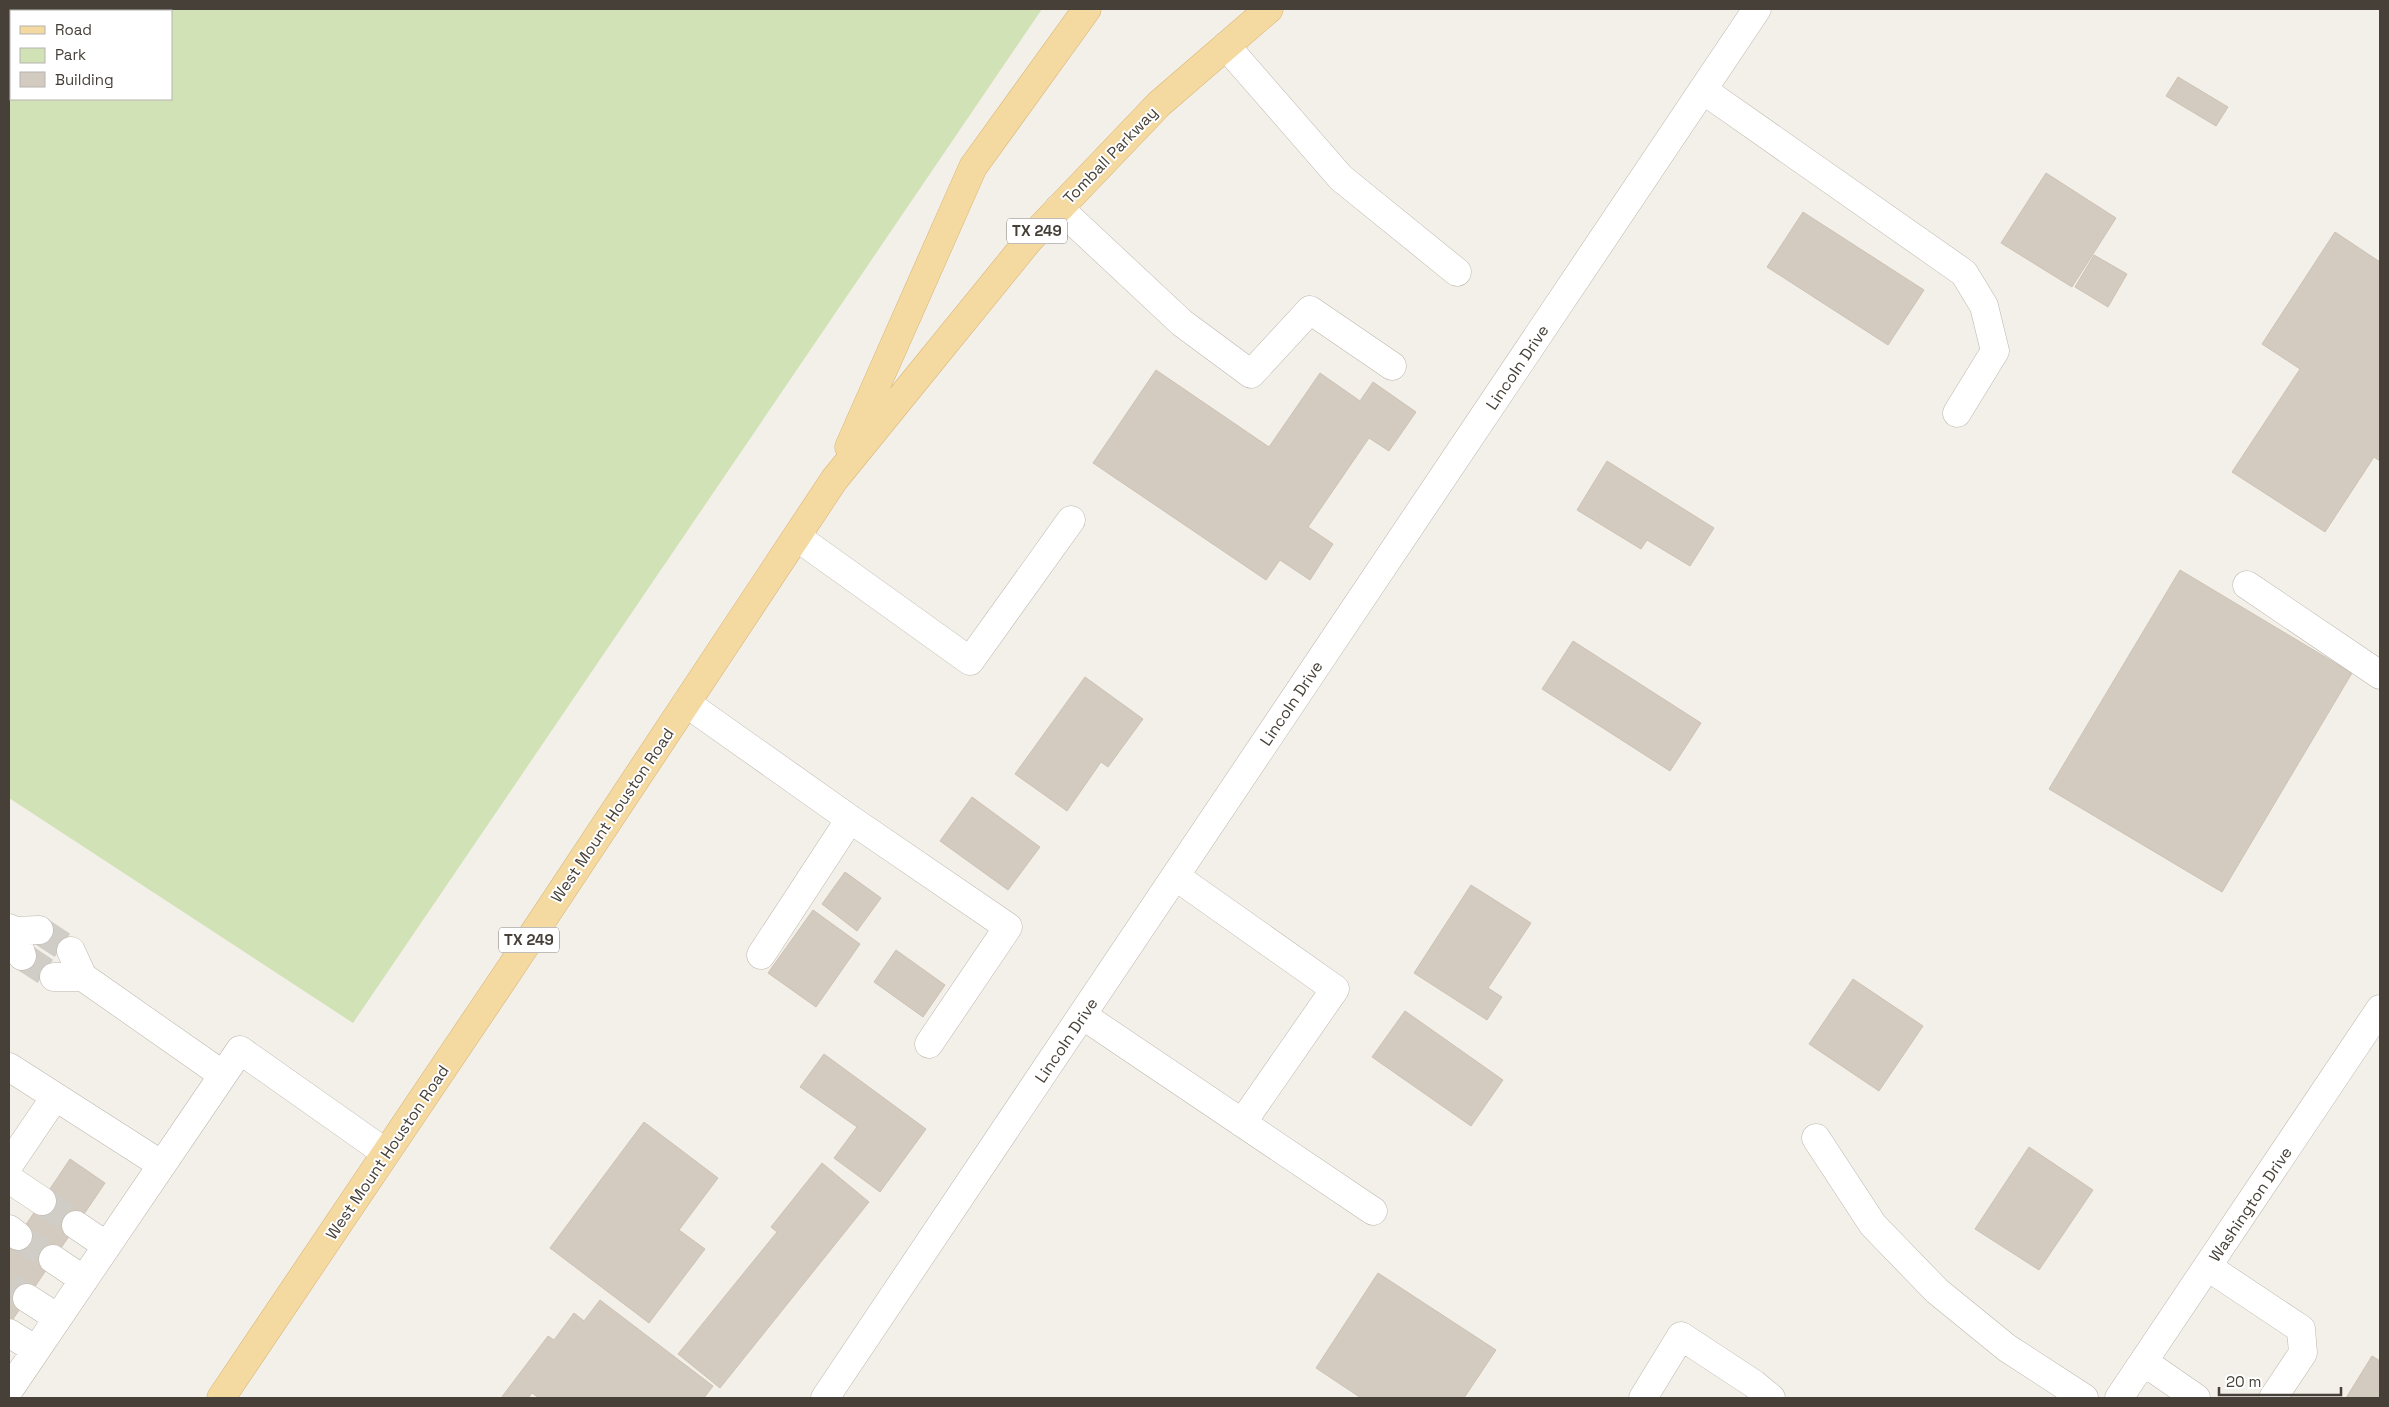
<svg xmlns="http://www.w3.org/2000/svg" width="2389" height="1407" font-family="'Space Grotesk',sans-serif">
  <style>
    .green { fill: #d1e3b6; fill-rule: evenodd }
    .building { fill: #d3cbc0; stroke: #cdc2b4 }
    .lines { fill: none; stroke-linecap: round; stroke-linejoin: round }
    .minor-tunnel { stroke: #d0ccc6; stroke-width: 28; stroke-dasharray: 28 14; stroke-linecap: butt }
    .minor-casing { stroke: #bdb7ad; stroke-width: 29 }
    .major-casing { stroke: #d8b572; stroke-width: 29 }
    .minor { stroke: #fff; stroke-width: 28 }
    .major { stroke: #f4d9a1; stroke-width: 28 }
    .labels { text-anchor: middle; stroke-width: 4; stroke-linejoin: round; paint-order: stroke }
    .shield { fill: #fff; stroke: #7e7974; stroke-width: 1 }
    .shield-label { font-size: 15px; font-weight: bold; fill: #464038 }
    .street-label { font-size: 16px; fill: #464038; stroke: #fff }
  </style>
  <rect width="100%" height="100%" fill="#f3efe9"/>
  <!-- green -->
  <path class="green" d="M9,9H1042L353,1023L9,798ZM11,11H171V99H11Z"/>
  <!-- building -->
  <path class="building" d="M2178,77L2228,107L2216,126L2166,96Z
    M2046,173L2116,218L2072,287L2001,243Z
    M1803,212L1924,290L1888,345L1767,267Z
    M2335,232L2380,262V461L2374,457L2325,532L2232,472L2300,369L2262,344Z
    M2094,255L2127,274L2108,307L2075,287Z
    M1156,370L1269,447L1320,373L1360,401L1373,382L1416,412L1389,451L1369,438L1308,527L1333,544L1310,580L1280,560L1266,580L1093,463Z
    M1607,461L1714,528L1690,566L1647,540L1641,549L1577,510Z
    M2180,570L2352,673L2222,892L2049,789Z
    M1573,641L1701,723L1670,771L1542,689Z
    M1085,677L1143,719L1108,767L1101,762L1067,811L1015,774Z
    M972,797L1040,847L1008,890L940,841Z
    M845,872L881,898L857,931L822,904Z
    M1471,885L1531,923L1488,988L1502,997L1487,1020L1414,973Z
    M813,910L860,944L816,1007L768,973Z
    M896,950L945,985L923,1017L874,982Z
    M1853,979L1923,1026L1879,1091L1809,1044Z
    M1405,1011L1503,1080L1471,1126L1372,1057Z
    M824,1054L926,1129L880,1192L834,1158L857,1127L800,1087Z
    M644,1122L718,1178L679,1230L705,1249L649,1323L550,1248Z
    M2029,1147L2093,1190L2039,1270L1975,1229Z
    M70,1159L105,1183L9,1325V1250Z
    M822,1163L869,1202L720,1388L678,1354L777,1232L771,1227Z
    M1378,1273L1496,1350L1464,1398H1361L1316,1368Z
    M600,1300L713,1386L704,1398H539L532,1393L528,1398H501L548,1336L554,1340L574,1313L584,1321Z
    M2372,1356L2380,1361V1398H2346Z"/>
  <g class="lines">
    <!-- minor-tunnel -->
    <path class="minor-tunnel" d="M39,930L71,951
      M22,956L54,977
      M42,1201L76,1225
      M18,1236L53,1259
      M9,1286L27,1298"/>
    <defs>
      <path id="minor" d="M1226,46L1341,178L1457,272
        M1703,90L1964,273L1984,306L1995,351L1957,413
        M1059,208L1182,323L1251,374L1310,310L1392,366
        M797,537L970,661L1071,520
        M2247,585L2380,675
        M686,703L850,819L1008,927L929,1044
        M1175,876L1335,989L1242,1123
        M9,928L14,931L39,930
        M14,931L22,956
        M71,951L83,977L223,1075
        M761,955L850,819
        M54,977H83
        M1082,1015L1373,1211
        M9,1067L162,1165
        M1816,1138L1873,1225L1937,1291L2007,1348L2084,1398
        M9,1165L55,1097
        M9,1179L42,1201
        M76,1225L107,1246
        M9,1229L18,1236
        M53,1259L84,1280
        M2208,1267L2301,1329L2303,1353L2273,1398
        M27,1298L58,1318
        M9,1333L36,1350
        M2144,1362L2196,1398
        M9,1390L240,1050L386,1153
        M825,1398L1757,9
        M1643,1398L1681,1336L1754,1384L1771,1398
        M2119,1398L2380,1009"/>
      <path id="major" d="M849,447L973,167L1087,9
        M221,1398L510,969L834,480L1029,240L1159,104L1269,9"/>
    </defs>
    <!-- minor casing -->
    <use href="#minor" class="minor-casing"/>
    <!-- major casing -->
    <use href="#major" class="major-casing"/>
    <!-- minor -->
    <use href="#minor" class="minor"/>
    <!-- major -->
    <use href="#major" class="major"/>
  </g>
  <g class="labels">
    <!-- shield labels -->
    <g class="shield">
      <rect x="1007" y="218.5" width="60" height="25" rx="4"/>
      <rect x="499" y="927.5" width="60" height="25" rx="4"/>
    </g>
    <g class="shield-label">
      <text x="1037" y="236">TX 249</text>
      <text x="529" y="945">TX 249</text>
    </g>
    <!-- street labels -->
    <g class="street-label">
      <text transform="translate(1110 155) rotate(-46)" y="6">Tomball Parkway</text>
      <text transform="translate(1517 367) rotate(-56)" y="6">Lincoln Drive</text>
      <text transform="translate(1291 703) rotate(-56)" y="6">Lincoln Drive</text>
      <text transform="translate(612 815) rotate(-56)" y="6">West Mount Houston Road</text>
      <text transform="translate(1066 1040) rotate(-56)" y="6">Lincoln Drive</text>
      <text transform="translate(387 1152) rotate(-56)" y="6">West Mount Houston Road</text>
      <text transform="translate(2250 1204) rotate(-56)" y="6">Washington Drive</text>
    </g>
  </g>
  <!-- border -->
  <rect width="2389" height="1407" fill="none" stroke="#464038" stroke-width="20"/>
  <!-- legend -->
  <rect x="10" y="10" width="162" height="90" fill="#ffffff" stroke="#b5b3af"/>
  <rect x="20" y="26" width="25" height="8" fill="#f4d9a1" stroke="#b5b3af"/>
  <text x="55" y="35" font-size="15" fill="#464038">Road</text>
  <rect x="20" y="48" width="25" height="15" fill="#d1e3b6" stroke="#b5b3af"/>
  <text x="55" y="60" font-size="15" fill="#464038">Park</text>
  <rect x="20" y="72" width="25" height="15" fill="#d3cbc0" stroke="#b5b3af"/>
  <text x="55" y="85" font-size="15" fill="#464038">Building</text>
  <!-- scale -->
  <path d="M2219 1387v8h122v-8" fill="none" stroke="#464038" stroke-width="2.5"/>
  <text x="2226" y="1387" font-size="15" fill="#464038" stroke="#ffffff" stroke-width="4" paint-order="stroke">20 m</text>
</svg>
